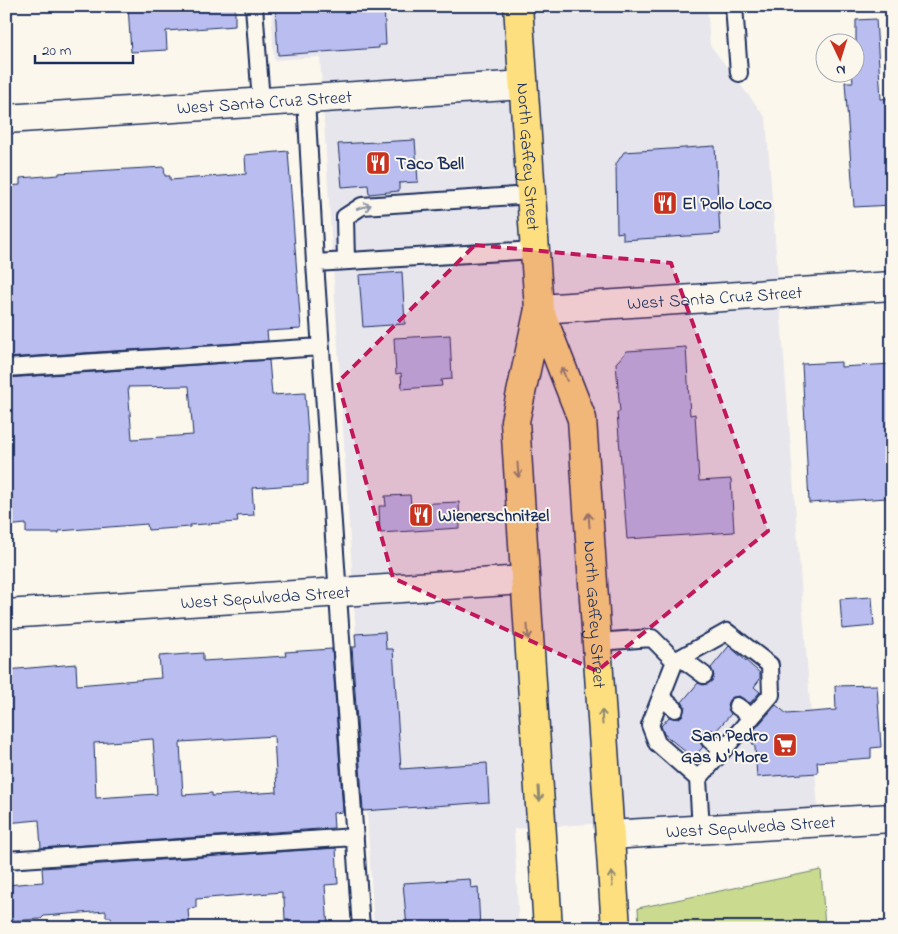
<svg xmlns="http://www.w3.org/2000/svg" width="898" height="934" font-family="'Indie Flower',sans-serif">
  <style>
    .built { fill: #e8e6ed }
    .green { fill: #cadb8f; stroke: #728576 }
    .building { fill: #babdef; stroke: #1b2f5e; fill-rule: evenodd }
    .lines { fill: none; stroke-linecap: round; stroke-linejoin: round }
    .service-casing { stroke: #1b2f5e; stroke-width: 20 }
    .minor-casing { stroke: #1b2f5e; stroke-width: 31 }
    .primary-casing { stroke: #1b2f5e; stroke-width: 31 }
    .service { stroke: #fbf7ec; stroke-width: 16 }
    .minor { stroke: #fbf7ec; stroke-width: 28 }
    .primary { stroke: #fddf80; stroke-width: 28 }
    .oneway { stroke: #8b93a5 }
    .oneway2 { stroke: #8c876f }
    .marked { fill: #c2185b; fill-opacity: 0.2; stroke: #c2185b; stroke-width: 4; stroke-dasharray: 10 6; stroke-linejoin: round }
    .labels { text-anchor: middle; stroke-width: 4; stroke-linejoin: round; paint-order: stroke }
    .street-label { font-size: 18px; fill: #1b2f5e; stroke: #fbf7ec }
    .poi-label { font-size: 18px; font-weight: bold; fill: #1b2f5e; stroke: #fbf7ec; text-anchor: start }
  </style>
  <rect width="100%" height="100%" fill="#fbf7ec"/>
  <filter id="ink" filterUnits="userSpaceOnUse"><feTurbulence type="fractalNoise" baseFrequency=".02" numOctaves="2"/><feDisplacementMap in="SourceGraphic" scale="10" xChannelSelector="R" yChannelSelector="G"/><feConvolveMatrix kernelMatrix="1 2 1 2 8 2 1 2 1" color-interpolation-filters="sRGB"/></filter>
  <g filter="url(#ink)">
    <!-- built -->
    <path class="built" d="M271,6H707L710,45L766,118L818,809L514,829L519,928H374L320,57L274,60Z"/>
    <!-- green -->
    <path class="green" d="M821,870L825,928H639L638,908Z"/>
    <!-- building -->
    <path class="building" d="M128,6H235V26L166,31L167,50L131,52Z
      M275,6H384L386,45H379V48L278,55Z
      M876,19L881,99L892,98V205L854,207L845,82H853L852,72H856V20Z
      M415,140L418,182L399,183V191L369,194L368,185L342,187L338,144Z
      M715,146L720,234L623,240V232L617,233L616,164L624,152Z
      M288,151L301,329L267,331L268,341L6,358V200H9L8,186L20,185V178L59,175V173L164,167L165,176H170V180L246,174L245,155Z
      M402,272L405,324L363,327L359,275Z
      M450,335L452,379L441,380L442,386L402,389L401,373L396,374L394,338Z
      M686,347L690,415L695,414L699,481L731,479L734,532L627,539L617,412H620L616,363L627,351Z
      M269,360L272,395L305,393L308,435V484L252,488L254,515L237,516L238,522L190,525V527L148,530L147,524L59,531V533H26V524L6,526V378ZM189,386L193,435L132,439L128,387Z
      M841,362V367L892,364V450H888L890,474H886L887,498L809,503L802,364Z
      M410,495L411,504L459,502L460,528L380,533L379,506H386L385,496Z
      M872,597L874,626L842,629L840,599Z
      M385,632L386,649H393L401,769L487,763L489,802L363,811L352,647H356L355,634Z
      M729,646L760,673V679L754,687L760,692L750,703L739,696L733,697L729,700L727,705L731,714L716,731L707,729L701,733L699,741L703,747L693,758L664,734L661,726L669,717L678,719L683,715L685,706L682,702L698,683L703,685L712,681L714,676L711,668Z
      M332,649L343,812L333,813L334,828L41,848L39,820L6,823V670L76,664L77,685L161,678L159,656L203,653V661L286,656L285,652ZM274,736L277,792L212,796V793L183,795L180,744L181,742ZM153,739L157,794L96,798L94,743Z
      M877,685L881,747L871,748V758L817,762L818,773L757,777L755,747L748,737L776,705L787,714L836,710L835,686Z
      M336,848L338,884L325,885L328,928H289V920H285L284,898H282V892L196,899V908L188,909L189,922L147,924V928H112L111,917H106V911L44,916L41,919L6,921V885L43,882L42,868Z
      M470,879L471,888L478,887L480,928H407L403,883Z"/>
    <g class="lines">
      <defs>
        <path id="service" d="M254,6L261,102
          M734,6L739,73
          M306,99L315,263L361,928
          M346,261L345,217L362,206L531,195
          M315,263L535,250
          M6,368L321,347
          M597,642L652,638L675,661L650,725L657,743L698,779L701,830
          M681,658L704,675
          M675,661L727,632L770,665L771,695L698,779
          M661,697L675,709
          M737,706L752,717
          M709,739L722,751
          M6,860L355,837"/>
        <g id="minor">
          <path id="s1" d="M6,119L523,85"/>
          <path id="s2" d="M539,309L892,286"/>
          <path id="s3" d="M6,614L525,580"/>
          <path id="s4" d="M610,835L892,818"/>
        </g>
        <g id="primary">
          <path id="s5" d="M518,6L539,309L515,421L548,928"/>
          <path id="s6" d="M539,309L582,419L616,928"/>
        </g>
      </defs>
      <!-- service casing -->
      <use href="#service" class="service-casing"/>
      <!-- minor casing -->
      <use href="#minor" class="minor-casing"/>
      <!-- primary casing -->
      <use href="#primary" class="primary-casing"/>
      <!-- service -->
      <use href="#service" class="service"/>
      <!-- minor -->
      <use href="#minor" class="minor"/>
      <!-- primary -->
      <use href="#primary" class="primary"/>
    </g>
    <!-- one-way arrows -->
    <defs><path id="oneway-shaft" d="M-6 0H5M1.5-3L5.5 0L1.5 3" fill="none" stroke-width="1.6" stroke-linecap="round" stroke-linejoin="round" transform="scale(1.25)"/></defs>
    <use class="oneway" href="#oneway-shaft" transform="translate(364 207) rotate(-16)"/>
    <g class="oneway2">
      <use href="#oneway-shaft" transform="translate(564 374) rotate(-112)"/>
      <use href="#oneway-shaft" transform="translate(518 470) rotate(86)"/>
      <use href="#oneway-shaft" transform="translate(589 520) rotate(-94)"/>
      <use href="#oneway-shaft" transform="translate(528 632) rotate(86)"/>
      <use href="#oneway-shaft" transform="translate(602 717) rotate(-94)"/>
      <use href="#oneway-shaft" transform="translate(539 794) rotate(86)"/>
      <use href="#oneway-shaft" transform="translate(612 879) rotate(-94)"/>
    </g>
  </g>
  <!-- marked area -->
  <path class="marked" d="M475,245L671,263L768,531L597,671L393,578L338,382Z"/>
  <!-- icons -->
  <defs>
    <symbol id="restaurant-square" viewBox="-11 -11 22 22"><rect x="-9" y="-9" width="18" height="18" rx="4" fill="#c8321e" stroke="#fbf7ec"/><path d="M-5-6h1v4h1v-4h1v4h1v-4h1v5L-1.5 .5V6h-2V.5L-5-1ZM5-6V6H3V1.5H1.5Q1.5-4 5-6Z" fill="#fff"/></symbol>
    <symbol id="supermarket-square" viewBox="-11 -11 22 22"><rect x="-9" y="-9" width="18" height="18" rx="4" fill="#c8321e" stroke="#fbf7ec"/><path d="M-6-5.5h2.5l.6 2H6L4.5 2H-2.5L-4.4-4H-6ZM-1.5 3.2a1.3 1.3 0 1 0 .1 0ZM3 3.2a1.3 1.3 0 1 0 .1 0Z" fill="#fff"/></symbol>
  </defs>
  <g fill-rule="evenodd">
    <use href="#restaurant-square" x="364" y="149" width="28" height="28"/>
    <use href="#restaurant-square" x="651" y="189" width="28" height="28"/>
    <use href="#restaurant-square" x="407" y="501" width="28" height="28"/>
    <use href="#supermarket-square" x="771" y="731" width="28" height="28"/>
  </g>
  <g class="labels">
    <!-- street labels -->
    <g class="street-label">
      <text dy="6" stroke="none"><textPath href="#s1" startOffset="259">West Santa Cruz Street</textPath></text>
      <text dy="6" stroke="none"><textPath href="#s5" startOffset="151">North Gaffey Street</textPath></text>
      <text dy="6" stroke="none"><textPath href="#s2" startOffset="176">West Santa Cruz Street</textPath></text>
      <text dy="6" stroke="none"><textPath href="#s3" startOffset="260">West Sepulveda Street</textPath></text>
      <text dy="6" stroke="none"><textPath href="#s6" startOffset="314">North Gaffey Street</textPath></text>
      <text dy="6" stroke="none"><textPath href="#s4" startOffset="141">West Sepulveda Street</textPath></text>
    </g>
    <!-- poi labels -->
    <g class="poi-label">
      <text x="396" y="169">Taco Bell</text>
      <text x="682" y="209">El Pollo Loco</text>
      <text x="438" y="521">Wienerschnitzel</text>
      <text x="768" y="741" text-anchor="end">San Pedro<tspan x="768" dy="21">Gas N' More</tspan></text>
    </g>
  </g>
  <!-- margin -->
  <rect width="898" height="934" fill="none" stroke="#fbf7ec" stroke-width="25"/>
  <rect x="12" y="12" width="873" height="909" fill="none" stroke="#1b2f5e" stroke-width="2" filter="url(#ink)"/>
  <!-- north arrow -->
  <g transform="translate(840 58) rotate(176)"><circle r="24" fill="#fbf7ec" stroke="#a1a7b3"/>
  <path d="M0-4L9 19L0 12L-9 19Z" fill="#c8321e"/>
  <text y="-8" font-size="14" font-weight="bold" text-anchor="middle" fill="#1b2f5e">N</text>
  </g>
  <!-- scale -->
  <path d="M35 55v8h98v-8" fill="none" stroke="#1b2f5e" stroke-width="2.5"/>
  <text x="42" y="55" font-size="15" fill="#1b2f5e" stroke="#fbf7ec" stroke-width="4" paint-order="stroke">20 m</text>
</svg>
